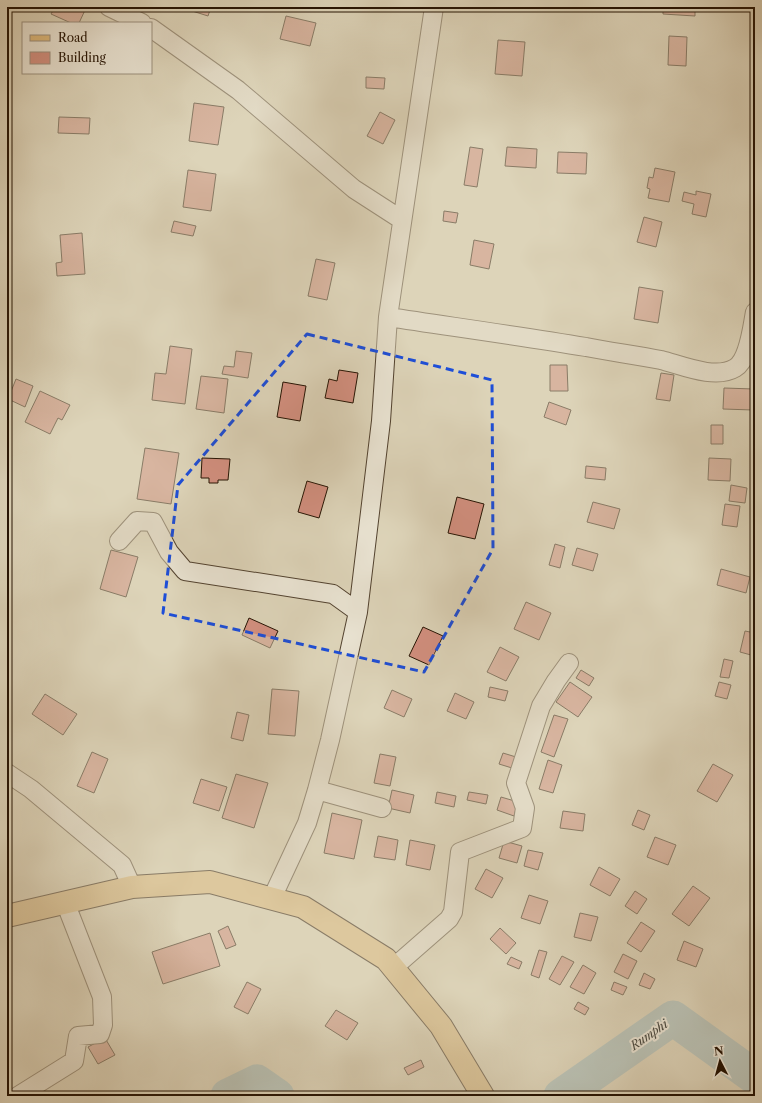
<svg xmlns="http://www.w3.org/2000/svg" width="762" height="1103" font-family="'Libre Caslon Text',serif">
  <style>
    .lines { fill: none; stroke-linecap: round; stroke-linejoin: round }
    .river { stroke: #97b6ba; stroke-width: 35 }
    .building { fill: #d39080; stroke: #251303 }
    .minor-casing { stroke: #534330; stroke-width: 20 }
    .primary-casing { stroke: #251303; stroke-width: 24 }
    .minor { stroke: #e9e3d2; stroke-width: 18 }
    .primary { stroke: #deba7c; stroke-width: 22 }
    .marked { fill: none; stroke: #1d4ed8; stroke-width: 3; stroke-dasharray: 8 5; stroke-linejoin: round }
    .labels { text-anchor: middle; stroke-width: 4; stroke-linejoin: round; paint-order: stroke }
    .water-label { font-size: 12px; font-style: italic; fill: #4d4c43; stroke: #e9e3d2 }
  </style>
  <rect width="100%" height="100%" fill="#ddd4b9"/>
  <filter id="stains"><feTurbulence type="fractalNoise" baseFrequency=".005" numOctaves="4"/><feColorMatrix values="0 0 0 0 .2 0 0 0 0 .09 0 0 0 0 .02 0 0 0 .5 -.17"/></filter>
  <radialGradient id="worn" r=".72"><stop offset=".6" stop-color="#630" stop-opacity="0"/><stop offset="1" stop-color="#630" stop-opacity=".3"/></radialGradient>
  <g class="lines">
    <!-- river -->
    <path class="river" d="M228,1096L257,1082L277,1096
      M561,1096L673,1018L755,1077"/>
  </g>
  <!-- building -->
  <path class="building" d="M55,7H84L86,8L79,23H71L51,14Z
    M190,7H211L208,16L189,10Z
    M663,7H695V16L663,14Z
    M286,16L316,23L310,46L280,39Z
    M669,36L687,37L686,66L668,65Z
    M498,40L525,42L522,76L495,74Z
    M366,77L385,78L384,89L366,88Z
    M194,103L224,107L218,145L189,141Z
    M380,112L395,120L383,144L367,136Z
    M59,117L90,118L89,134L58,133Z
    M470,147L483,149L477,187L464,185Z
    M507,147L537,149L536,168L505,166Z
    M558,152L587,153L586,174L557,173Z
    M655,168L675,172L669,202L648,198L650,189L647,188L649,177L653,178Z
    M188,170L216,174L211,211L183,207Z
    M696,191L711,194L706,217L692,214L694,204L682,201L684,192L696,195Z
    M444,211L458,213L456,223L443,221Z
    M644,217L662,222L656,247L637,242Z
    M174,221L196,226L193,236L171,232Z
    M82,233L85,274L57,276L56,263L62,262L60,235Z
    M474,240L494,244L489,269L470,265Z
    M316,259L335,263L327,300L308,296Z
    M639,287L663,291L658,323L634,319Z
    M170,346L192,349L185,404L152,400L155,373L166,374Z
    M236,351L252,353L248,378L222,374L224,366L234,367Z
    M550,365H567L568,391H550Z
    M339,370L358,373L353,403L325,398L329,379L337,381Z
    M661,373L674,375L670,401L656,399Z
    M201,376L228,379L224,413L196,409Z
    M16,379L33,386L25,407L8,399Z
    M283,382L306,386L300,421L277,417Z
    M724,388L754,389L753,410L723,409Z
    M40,391L70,405L62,420L58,418L50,434L25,422Z
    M549,402L571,410L566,425L544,417Z
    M711,425H723V444H711Z
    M145,448L179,453L171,504L137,499Z
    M202,458L230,459L228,480H218V483H209V478H201Z
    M709,458L731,459L730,481L708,480Z
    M586,466L606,468L605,480L585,478Z
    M307,481L328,487L319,518L298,512Z
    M731,485L747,488L745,503L729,501Z
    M457,497L484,504L475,539L448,533Z
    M593,502L620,509L614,529L587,522Z
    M725,504L740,506L737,527L722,525Z
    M555,544L565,547L560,568L549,565Z
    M577,548L598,554L593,571L572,565Z
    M111,550L138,557L126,597L100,589Z
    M721,569L750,577L746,593L717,585Z
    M526,602L551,613L539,640L514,629Z
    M249,618L278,631L270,648L242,635Z
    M423,627L443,636L429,665L409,656Z
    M745,631L755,633V640L751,655L740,652Z
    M500,647L519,657L506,681L487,672Z
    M724,659L733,661L729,678L720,677Z
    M581,670L594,678L589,686L576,678Z
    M570,682L592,697L578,717L556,702Z
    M719,682L731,685L727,699L715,696Z
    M490,687L508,691L505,701L488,697Z
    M272,689L299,691L295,736L268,734Z
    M392,690L412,699L404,717L384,708Z
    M455,693L474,702L466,719L447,711Z
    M45,694L77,714L63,735L32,714Z
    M237,712L249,715L243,741L231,738Z
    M554,715L568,719L554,757L541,752Z
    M92,752L108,759L94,793L77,786Z
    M503,753L516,757L512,768L499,764Z
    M380,754L396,757L390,786L374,783Z
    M548,760L562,765L553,793L539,789Z
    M713,764L733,775L717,802L697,791Z
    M236,774L268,783L254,828L222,818Z
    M201,779L227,787L219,811L193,803Z
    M392,790L414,795L410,813L388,808Z
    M437,792L456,796L454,807L435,803Z
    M469,792L488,795L486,804L467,800Z
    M501,797L518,802L514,816L497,810Z
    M638,810L650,815L644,830L632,825Z
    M563,811L585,814L583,831L560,828Z
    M332,813L362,820L354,859L324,853Z
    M378,836L398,840L395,860L374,857Z
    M655,837L676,845L668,865L647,857Z
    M410,840L435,845L430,870L406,865Z
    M504,841L522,846L517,863L499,858Z
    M528,850L543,853L538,870L524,866Z
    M599,867L620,879L610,896L590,885Z
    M486,869L503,878L492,898L475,889Z
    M693,886L710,898L689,926L672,914Z
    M635,891L647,899L637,914L625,906Z
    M529,895L548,901L540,924L521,918Z
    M580,913L598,917L591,941L574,937Z
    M641,922L655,931L641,952L627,943Z
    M228,926L236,945L226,949L218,931Z
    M500,928L516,943L506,954L490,939Z
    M210,933L220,966L163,984L152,952Z
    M684,941L703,949L696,967L677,960Z
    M539,950L547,952L539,978L531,975Z
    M623,954L637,961L628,979L614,972Z
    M562,956L574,962L560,985L549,979Z
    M511,957L522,962L519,969L507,964Z
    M583,965L596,973L584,994L570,987Z
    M644,973L655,979L650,989L639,985Z
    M247,982L261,989L248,1014L234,1007Z
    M614,982L627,987L623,995L611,990Z
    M578,1002L589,1008L585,1015L574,1009Z
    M336,1010L358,1023L347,1040L325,1026Z
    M105,1038L115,1055L98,1064L88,1047Z
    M421,1060L424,1067L408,1075L404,1068Z"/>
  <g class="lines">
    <defs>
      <path id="minor" d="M109,7L142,23
        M151,28L238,90L354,189L402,220
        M388,317C454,327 520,336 586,347C611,352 637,355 661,360C681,365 715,380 735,368C749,360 752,327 755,312
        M119,541L137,521L153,522L169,552L185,571L333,594L358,612
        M7,773L31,789L122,865L132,887
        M317,790L382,808
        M272,898L307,823L317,790L330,740L358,612L381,421L388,317L434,7
        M393,968L449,919L453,912L460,852L522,828L525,808L516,783L541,706L556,681L569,663
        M18,1096L74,1061L78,1036L100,1034L103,1025L102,997L65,902"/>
      <path id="primary" d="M7,916L132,887L210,882L303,907L386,959L441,1026L483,1096"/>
    </defs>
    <!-- minor casing -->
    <use href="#minor" class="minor-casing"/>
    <!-- primary casing -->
    <use href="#primary" class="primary-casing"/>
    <!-- minor -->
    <use href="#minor" class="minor"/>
    <!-- primary -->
    <use href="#primary" class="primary"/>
  </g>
  <!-- marked area -->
  <path d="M0 0H762V1103H0ZM307,334L492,380L493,549L424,672L163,613L178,485Z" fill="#ddd4b9" fill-opacity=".55" fill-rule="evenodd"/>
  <path class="marked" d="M307,334L492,380L493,549L424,672L163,613L178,485Z"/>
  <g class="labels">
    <!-- water labels -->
    <g class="water-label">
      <text transform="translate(649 1035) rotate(-35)" y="4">Rumphi</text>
    </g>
  </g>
  <!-- margin -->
  <rect width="762" height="1103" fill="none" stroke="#ddd4b9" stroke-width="24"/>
  <rect x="8" y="8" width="746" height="1087" fill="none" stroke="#251303" stroke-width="2"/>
  <rect x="12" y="12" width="738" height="1079" fill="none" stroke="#251303"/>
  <!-- legend -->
  <rect x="22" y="22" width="130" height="52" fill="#e9e3d2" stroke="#9b907f"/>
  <rect x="30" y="35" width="20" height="6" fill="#deba7c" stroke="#9b907f"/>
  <text x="58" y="42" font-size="12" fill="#251303">Road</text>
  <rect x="30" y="52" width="20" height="12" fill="#d39080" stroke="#9b907f"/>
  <text x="58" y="62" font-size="12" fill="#251303">Building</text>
  <!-- north arrow -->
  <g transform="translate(720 1061) rotate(354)" stroke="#e9e3d2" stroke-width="3" paint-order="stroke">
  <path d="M0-3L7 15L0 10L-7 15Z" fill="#251303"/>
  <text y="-6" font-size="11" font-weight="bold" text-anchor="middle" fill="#251303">N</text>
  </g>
  <rect width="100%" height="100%" filter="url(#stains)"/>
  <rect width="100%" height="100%" fill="url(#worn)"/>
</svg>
